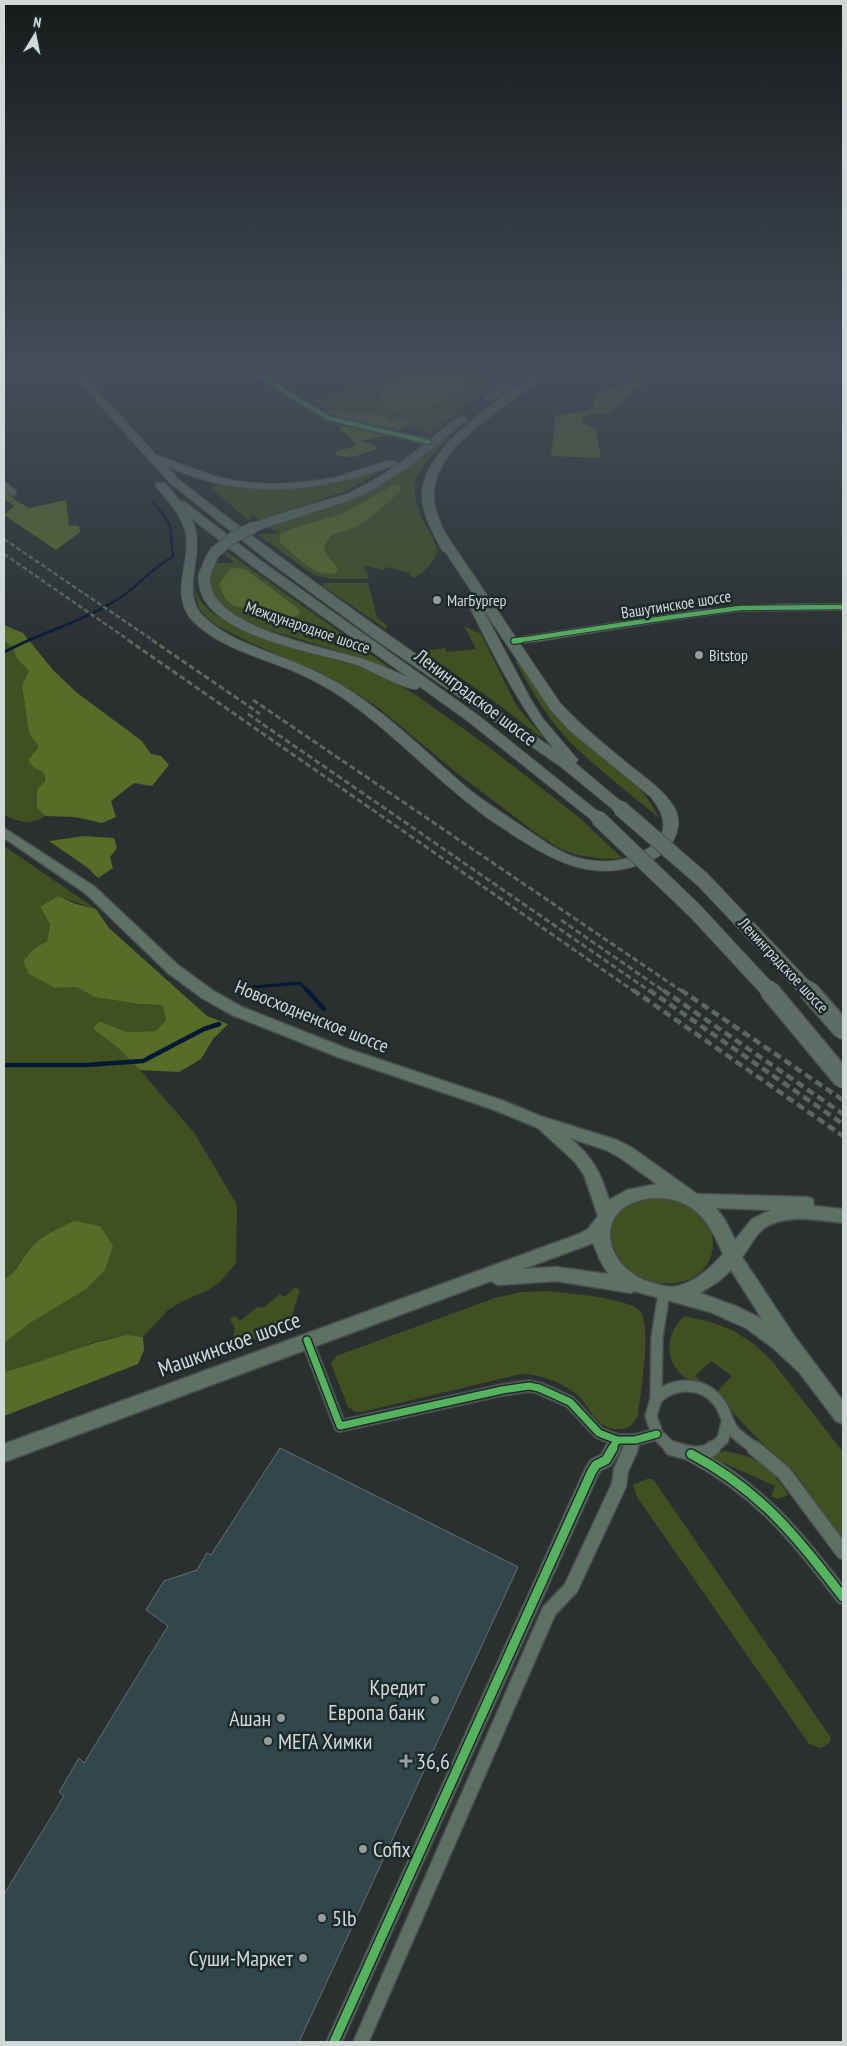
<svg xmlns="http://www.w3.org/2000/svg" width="847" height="2046" font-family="'PT Sans Narrow',sans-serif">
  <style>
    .green { fill: #405021 }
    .forest { fill: #566d27 }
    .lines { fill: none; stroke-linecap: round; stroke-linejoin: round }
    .stream-far2 { stroke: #061835; stroke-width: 2.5 }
    .stream-far1 { stroke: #061835; stroke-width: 3 }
    .stream { stroke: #061835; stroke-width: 4.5 }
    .building { fill: #31474b; stroke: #686d6f }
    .minor-far2-casing { stroke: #494e4d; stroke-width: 8 }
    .minor-far1-casing { stroke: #494e4d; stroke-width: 14 }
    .minor-casing { stroke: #494e4d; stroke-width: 17 }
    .tertiary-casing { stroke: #494e4d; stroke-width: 2 }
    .secondary-casing { stroke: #494e4d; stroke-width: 3 }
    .trunk-casing { stroke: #494e4d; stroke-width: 2 }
    .minor-far2 { stroke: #5e6f66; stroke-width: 6 }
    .minor-far1 { stroke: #5e6f66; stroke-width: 11 }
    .minor { stroke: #5e6f66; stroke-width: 14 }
    .tertiary { fill: #5e6f66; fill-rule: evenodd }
    .secondary { fill: #5e7167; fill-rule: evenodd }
    .trunk { fill: #5e6e66; fill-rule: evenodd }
    .rail-far2 { stroke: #5c6763; stroke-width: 2.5; stroke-dasharray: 5 2.5; stroke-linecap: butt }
    .rail-far1 { stroke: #5c6763; stroke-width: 3; stroke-dasharray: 6 3; stroke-linecap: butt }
    .rail { stroke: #5c6763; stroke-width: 4.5; stroke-dasharray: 8 4.5; stroke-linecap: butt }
    .trunk-bridge-far2-casing { stroke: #494e4d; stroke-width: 13; stroke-linecap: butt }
    .trunk-bridge-far1-casing { stroke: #494e4d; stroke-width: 17; stroke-linecap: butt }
    .trunk-bridge-casing { stroke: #494e4d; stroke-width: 22; stroke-linecap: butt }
    .trunk-bridge-far2 { stroke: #5e6e66; stroke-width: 11 }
    .trunk-bridge-far1 { stroke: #5e6e66; stroke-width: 15 }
    .trunk-bridge { stroke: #5e6e66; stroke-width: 19 }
    .cycleway-far3-casing { stroke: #1c2a29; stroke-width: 6 }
    .cycleway-far2-casing { stroke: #1c2a29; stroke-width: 8 }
    .cycleway-far1-casing { stroke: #1c2a29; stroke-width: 10 }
    .cycleway-casing { stroke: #1c2a29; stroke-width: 12 }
    .cycleway-far3 { stroke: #56b35d; stroke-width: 4.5 }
    .cycleway-far2 { stroke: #56b35d; stroke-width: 5.5 }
    .cycleway-far1 { stroke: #56b35d; stroke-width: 7 }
    .cycleway { stroke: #56b35d; stroke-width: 9 }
    .poi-dot { fill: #969e9d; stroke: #1c2a29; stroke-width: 2 }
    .labels { text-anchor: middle; stroke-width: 5; stroke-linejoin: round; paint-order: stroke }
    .far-poi-label { font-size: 16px; fill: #d0d9d8; stroke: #1c2a29; text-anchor: start }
    .far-street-label { font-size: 16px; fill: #d0d9d8; stroke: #1c2a29 }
    .street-label { font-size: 19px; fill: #d0d9d8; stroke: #1c2a29 }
    .near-street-label { font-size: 22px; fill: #d0d9d8; stroke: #1c2a29 }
    .near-poi-label { font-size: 22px; fill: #d0d9d8; stroke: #1c2a29; text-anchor: start }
  </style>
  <rect width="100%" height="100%" fill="#2a3030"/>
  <!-- green -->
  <path class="green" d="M408,372H412L395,377L397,381L379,392L396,412L409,407L424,409L469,385L468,378L452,372H501L485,384L490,386L430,434L408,426L413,421L396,422L388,419V416C359,410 339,417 312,401Z
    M445,437L449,438C420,468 402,481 425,524C429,532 437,543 437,552C435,561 421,576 412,578L410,573L386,567L383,570L368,566L364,568L369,577L366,579H332L314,575L258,535L277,533L279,532L266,527C297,517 331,510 360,496C391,481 418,458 445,437Z
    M389,467L346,491L258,520L254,515L248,520L211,488L216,485C227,485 237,488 247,488C295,492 345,484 389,467Z
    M227,552L390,668V669L367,660L260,627L234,614L216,598L211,587L210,577L214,563H233V561L225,555Z
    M325,583H368L377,618L387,625L386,629L323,586Z
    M193,586L201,602L211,612L238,629L257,637L357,666L388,679L413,693L486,745L580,818L622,858L605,859L577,855L561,849L540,836L457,773L380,709L358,694L315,670L253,644L218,626L206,617L199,608Z
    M464,626L481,634L516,705L544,738L539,736L502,707L423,651L445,648L447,652L476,649Z
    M4,641L12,646L17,659L29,671L22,685L29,734L39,745L33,767L44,773C46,786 38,795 37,808L45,816C31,826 19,822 4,815Z
    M515,661H520C534,681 550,710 567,727C596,756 642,779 659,818C626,790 590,764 561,732C543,711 529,685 515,661Z
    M4,846L96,909L58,896L40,908L50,923L47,941L35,948L55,988L77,987L94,997L139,1004L163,1005L166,1020L156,1031L127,1032L99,1021L93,1029L117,1047L140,1070L195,1134L237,1205L236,1263L220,1282L208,1290L181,1302L168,1310L143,1337C105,1331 70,1354 34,1365C24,1368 14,1370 4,1372V1343L33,1321L34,1245L10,1276L4,1279Z
    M655,1198C672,1199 688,1203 700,1215C724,1238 713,1275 681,1282C617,1296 576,1207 655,1198Z
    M295,1287L300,1290L289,1324L281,1329L234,1347L231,1345L235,1329L230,1319L235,1316L240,1321L257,1307L263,1308L280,1294L285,1297Z
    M549,1291C567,1293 626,1298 639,1310C653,1324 640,1395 638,1416C633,1424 630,1428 621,1429C595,1432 591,1405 575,1393C559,1381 539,1374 520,1374L362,1412H356L348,1407L331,1364L336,1356L495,1298L521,1292Z
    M684,1316L714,1323L734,1331L754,1344L772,1361L843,1452V1542L794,1471L760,1441L715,1394L732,1376L711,1361L695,1376L706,1386C669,1379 657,1343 684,1316Z
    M725,1451C759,1457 771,1467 788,1495L777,1499L771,1496L775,1486L710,1457Z
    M647,1479H653L831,1738L829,1743L820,1748L809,1744L637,1497L633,1485Z"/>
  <!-- forest -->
  <path class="forest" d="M412,372H452L468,378L470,385L424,409L409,407L396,412C381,409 382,405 379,392L396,381L395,377Z
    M634,380L643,383L610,413L591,414L584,417L582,422L596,430L601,458L551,456L556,415L589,411L594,405L593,395C600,390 608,391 616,388C622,385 627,382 634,380Z
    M327,409C346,415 367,412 388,416V419C399,424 405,418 414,421L399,430L337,417L327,413Z
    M340,426L366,429L388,435L361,441L377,446V449L353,457L338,456L335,453L337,451L357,446L348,435L340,430Z
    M394,485H401V488C398,496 365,522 356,527C342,535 329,527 324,551L337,567L338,572C317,581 295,555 280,542L279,538L282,534L293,528L342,514Z
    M4,489L15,500L29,508L66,500L69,525L79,526L80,532L56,550L4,515L14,506L4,499Z
    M231,568L245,569L299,609L300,614C285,623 274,609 258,607C249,606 240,610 231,604C224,599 222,591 219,584Z
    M4,625L23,633L53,670L76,692L142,741L151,754L161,756L169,765L152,786L134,783L111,801L116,817L102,823L75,817L45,816L37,808V790L45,781L44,773L33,767L28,760L38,748V745L29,734L22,685L29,671L17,659L12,646L4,641Z
    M84,836L114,838L117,848L110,857L113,868L98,878L88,868L49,841Z
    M58,896L76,904L96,909L109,928L207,1016L228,1024L213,1039L201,1059L179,1072L140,1070L117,1047L93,1029L99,1021L127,1032L156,1031L166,1020L163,1005L139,1004L94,997L77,987L55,988L29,974L23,961L35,948L47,941L50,924L40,907Z
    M74,1221L100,1226L113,1246L105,1270L86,1289L33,1321L4,1343V1279C17,1273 23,1256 33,1246C44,1234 60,1228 74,1221Z
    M127,1335L143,1337L144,1350L138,1364L4,1416V1372C46,1362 84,1343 127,1335Z"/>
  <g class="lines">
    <!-- stream-far2 -->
    <path class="stream-far2" d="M27,641C57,628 90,617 118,599C139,587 151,567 173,557L170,525L153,501"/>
    <!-- stream-far1 -->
    <path class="stream-far1" d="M4,652L29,640
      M243,988L300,983L308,992"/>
    <!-- stream -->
    <path class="stream" d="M307,990L324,1009
      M4,1065H86L143,1061L204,1029L219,1024"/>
  </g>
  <!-- building -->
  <path class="building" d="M280,1448L518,1567L299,2042H4V1894L64,1796L59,1792L79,1758L84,1763L168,1626L146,1610L164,1581L197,1570L207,1553L211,1555Z"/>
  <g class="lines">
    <defs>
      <path id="minor-far2" d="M254,372L328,418L429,442
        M4,485L13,492"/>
      <path id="minor-far1" d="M664,1293L657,1337L656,1399L651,1416L657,1434L671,1448L675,1449
        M307,1340L340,1426L502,1390L529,1386L539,1388L570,1402L599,1433L617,1440H635L657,1434
        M656,1399C673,1382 702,1381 718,1401C725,1409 726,1420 732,1429C738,1437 748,1443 756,1449
        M612,1449L617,1440
        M631,1449L635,1440
        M712,1449L723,1439L727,1422"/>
      <path id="minor" d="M671,1448C684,1452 702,1458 713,1448
        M754,1448L784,1473L843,1552
        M691,1454C761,1491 796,1536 843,1597
        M334,2042L592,1471L596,1465L606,1460L613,1448
        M361,2042L549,1611L571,1588L619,1485L621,1470L631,1448"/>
      <path id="tertiary" d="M544,372H556L538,381L531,379Z
        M579,372H606C600,376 585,376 579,372Z
        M784,604H843V610L740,611L672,620L540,641L514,644L509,641L514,638L698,610Z"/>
      <path id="secondary" d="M4,828L95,887L178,965L212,990L242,1007L348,1049L504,1101L540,1116L617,1140L631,1147L697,1194L807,1197L813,1199L814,1206L843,1209V1223C818,1220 785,1213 763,1229C754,1237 749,1248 742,1257L795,1337L843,1401V1424L836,1421L799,1372L773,1348L746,1328L710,1312L634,1291L631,1293L556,1281L498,1285L491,1281L4,1462V1444L579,1234L588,1229L598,1216L584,1175L575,1162L538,1128L492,1109L338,1057L232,1015L202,998L168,973L85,893L4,838ZM570,1138L606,1150L619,1157L657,1184L627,1190L609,1200C600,1171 593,1158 570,1138ZM652,1198C693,1196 709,1220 723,1254C710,1269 692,1285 672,1287C666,1287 658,1284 653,1283C601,1269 591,1204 652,1198ZM716,1208L771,1210L752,1219L735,1240L725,1220ZM593,1243L600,1260L608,1274L556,1267L523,1269ZM731,1270L762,1319L738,1307L700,1293L719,1281Z"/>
      <path id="trunk" d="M70,372H81L156,455L217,477L244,482L274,484L304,482L333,478L387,461H395L397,463L395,465C320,493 241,501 167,466L178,479C299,574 426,662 554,749C516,703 492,651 465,598L467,595H474L446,553L442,550C433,533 421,512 422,492C426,444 500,400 536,372H548C541,380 532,386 524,392C492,416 437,448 434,492C433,508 440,523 447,536L560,703C581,726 604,744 628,764C644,777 663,789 674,807C682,821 678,837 667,849C658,859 645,863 632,867C587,880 549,858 513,835C501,826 487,819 476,809C430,774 391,731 343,698C327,687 310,678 291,670C259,657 219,647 194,622C167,594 193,562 185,530C180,513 166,499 155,485L157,483H165L180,501L185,502L260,560L479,716L606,818L603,821H593L469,722L419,686L417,689C407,691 370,670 357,665C316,652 212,637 200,589C199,582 197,578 200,571C204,563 206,551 214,549L220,553C217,560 211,570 210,578C207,627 328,648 363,659C379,664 394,671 409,678L252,566L191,518C209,549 178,590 203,616C228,641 269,651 301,665C318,672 335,681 351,691C393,719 429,755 467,788C485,802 504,814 523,827C540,838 556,851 575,857C592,862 611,863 628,858C639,854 652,848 659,838C669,824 660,809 651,797L570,731L550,709L481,606L530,698L543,719L578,760L575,763L625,805L628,808L625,811H615L560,766L376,640L271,563L170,483Z
        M516,372H528L494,400H486L485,398L486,396Z
        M463,416L468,419L414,463L371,491L345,502L258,530L254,531L248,527C256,518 331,500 349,493C375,481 398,465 420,448C431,440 451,419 463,416Z"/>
    </defs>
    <!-- minor-far2 casing -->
    <use href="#minor-far2" class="minor-far2-casing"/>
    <!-- minor-far1 casing -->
    <use href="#minor-far1" class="minor-far1-casing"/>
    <!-- minor casing -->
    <use href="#minor" class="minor-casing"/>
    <!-- tertiary casing -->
    <use href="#tertiary" class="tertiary-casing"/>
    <!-- secondary casing -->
    <use href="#secondary" class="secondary-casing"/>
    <!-- trunk casing -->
    <use href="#trunk" class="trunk-casing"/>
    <!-- minor-far2 -->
    <use href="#minor-far2" class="minor-far2"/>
    <!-- minor-far1 -->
    <use href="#minor-far1" class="minor-far1"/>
    <!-- minor -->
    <use href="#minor" class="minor"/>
    <!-- tertiary -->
    <use href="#tertiary" class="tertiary"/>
    <!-- secondary -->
    <use href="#secondary" class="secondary"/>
    <!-- trunk -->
    <use href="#trunk" class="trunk"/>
    <!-- rail-far2 -->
    <path class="rail-far2" d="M4,539L154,641
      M4,554L130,641"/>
    <!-- rail-far1 -->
    <path class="rail-far1" d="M128,640L635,992
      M152,640L260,714
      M253,700L683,992
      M248,714L651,992
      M561,920L665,992"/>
    <!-- rail -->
    <path class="rail" d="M633,990L843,1136
      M649,990L843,1124
      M663,990L843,1114
      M681,990L843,1100"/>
    <defs>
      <path id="trunk-bridge-far2" d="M214,553L234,537L254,527"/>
      <path id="trunk-bridge-far1" d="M620,808L703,880L809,992
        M598,818L695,911L770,992"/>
      <path id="trunk-bridge" d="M769,990L843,1079
        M808,990L843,1030"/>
    </defs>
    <!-- trunk-bridge-far2 casing -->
    <use href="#trunk-bridge-far2" class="trunk-bridge-far2-casing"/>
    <!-- trunk-bridge-far1 casing -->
    <use href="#trunk-bridge-far1" class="trunk-bridge-far1-casing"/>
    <!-- trunk-bridge casing -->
    <use href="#trunk-bridge" class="trunk-bridge-casing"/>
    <!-- trunk-bridge-far2 -->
    <use href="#trunk-bridge-far2" class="trunk-bridge-far2"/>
    <!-- trunk-bridge-far1 -->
    <use href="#trunk-bridge-far1" class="trunk-bridge-far1"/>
    <!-- trunk-bridge -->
    <use href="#trunk-bridge" class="trunk-bridge"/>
    <defs>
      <path id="cycleway-far3" d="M254,372L328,418L429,442
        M514,641L672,617L740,608L843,607"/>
      <path id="cycleway-far2" d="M514,641L521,640"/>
      <path id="cycleway-far1" d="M307,1340L340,1426L502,1390L529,1386L539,1388L570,1402L599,1433L617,1440H635L657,1434
        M612,1449L617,1440"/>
      <path id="cycleway" d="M691,1454C761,1491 796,1536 843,1597
        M334,2042L592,1471L596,1465L606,1460L613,1448"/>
    </defs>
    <!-- cycleway-far3 casing -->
    <use href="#cycleway-far3" class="cycleway-far3-casing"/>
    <!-- cycleway-far2 casing -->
    <use href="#cycleway-far2" class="cycleway-far2-casing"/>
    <!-- cycleway-far1 casing -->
    <use href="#cycleway-far1" class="cycleway-far1-casing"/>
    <!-- cycleway casing -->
    <use href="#cycleway" class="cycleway-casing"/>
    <!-- cycleway-far3 -->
    <use href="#cycleway-far3" class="cycleway-far3"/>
    <!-- cycleway-far2 -->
    <use href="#cycleway-far2" class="cycleway-far2"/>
    <!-- cycleway-far1 -->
    <use href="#cycleway-far1" class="cycleway-far1"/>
    <!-- cycleway -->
    <use href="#cycleway" class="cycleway"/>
  </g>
  <!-- sky -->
  <linearGradient id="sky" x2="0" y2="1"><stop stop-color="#171a1a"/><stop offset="0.56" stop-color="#444e59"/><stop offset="1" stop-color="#444e59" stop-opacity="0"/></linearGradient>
  <rect width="847" height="659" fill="url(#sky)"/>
  <!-- markers -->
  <g class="poi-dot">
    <circle cx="437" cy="600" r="5"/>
    <circle cx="699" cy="655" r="5"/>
    <circle cx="435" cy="1700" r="5"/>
    <circle cx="281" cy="1718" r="5"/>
    <circle cx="268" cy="1741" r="5"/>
    <path d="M403.5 1753.5h5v5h5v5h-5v5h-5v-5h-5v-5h5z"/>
    <circle cx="363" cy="1849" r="5"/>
    <circle cx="322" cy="1918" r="5"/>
    <circle cx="303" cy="1958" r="5"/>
  </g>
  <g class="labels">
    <!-- far-poi labels -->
    <g class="far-poi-label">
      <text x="447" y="606">МагБургер</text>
      <text x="709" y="661">Bitstop</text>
    </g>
    <!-- far-street labels -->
    <g class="far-street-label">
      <text transform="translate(676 604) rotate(-9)" y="6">Вашутинское шоссе</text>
      <text transform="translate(308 627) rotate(19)" y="6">Международное шоссе</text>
      <text transform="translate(784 965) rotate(47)" y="6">Ленинградское шоссе</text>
    </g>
    <!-- street labels -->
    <g class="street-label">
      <text transform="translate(476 697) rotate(37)" y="7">Ленинградское шоссе</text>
      <text transform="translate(312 1016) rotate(22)" y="7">Новосходненское шоссе</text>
    </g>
    <!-- near-street labels -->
    <g class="near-street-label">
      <text transform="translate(229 1344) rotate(-20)" y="8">Машкинское шоссе</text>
    </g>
    <!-- near-poi labels -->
    <g class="near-poi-label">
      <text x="425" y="1695" text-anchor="end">Кредит<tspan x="425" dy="25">Европа банк</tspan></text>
      <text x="271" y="1726" text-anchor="end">Ашан</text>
      <text x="278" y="1749">МЕГА Химки</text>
      <text x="416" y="1769">36,6</text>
      <text x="373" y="1857">Cofix</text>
      <text x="332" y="1926">5lb</text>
      <text x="293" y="1966" text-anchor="end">Суши-Маркет</text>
    </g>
  </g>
  <!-- border -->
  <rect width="847" height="2046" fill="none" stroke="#d0d9d8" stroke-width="10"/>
  <!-- north arrow -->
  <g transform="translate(35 35) rotate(10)" stroke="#1c2a29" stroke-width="4" paint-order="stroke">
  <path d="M0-4L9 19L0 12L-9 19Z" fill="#d0d9d8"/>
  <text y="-8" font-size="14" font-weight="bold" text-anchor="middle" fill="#d0d9d8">N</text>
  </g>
</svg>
